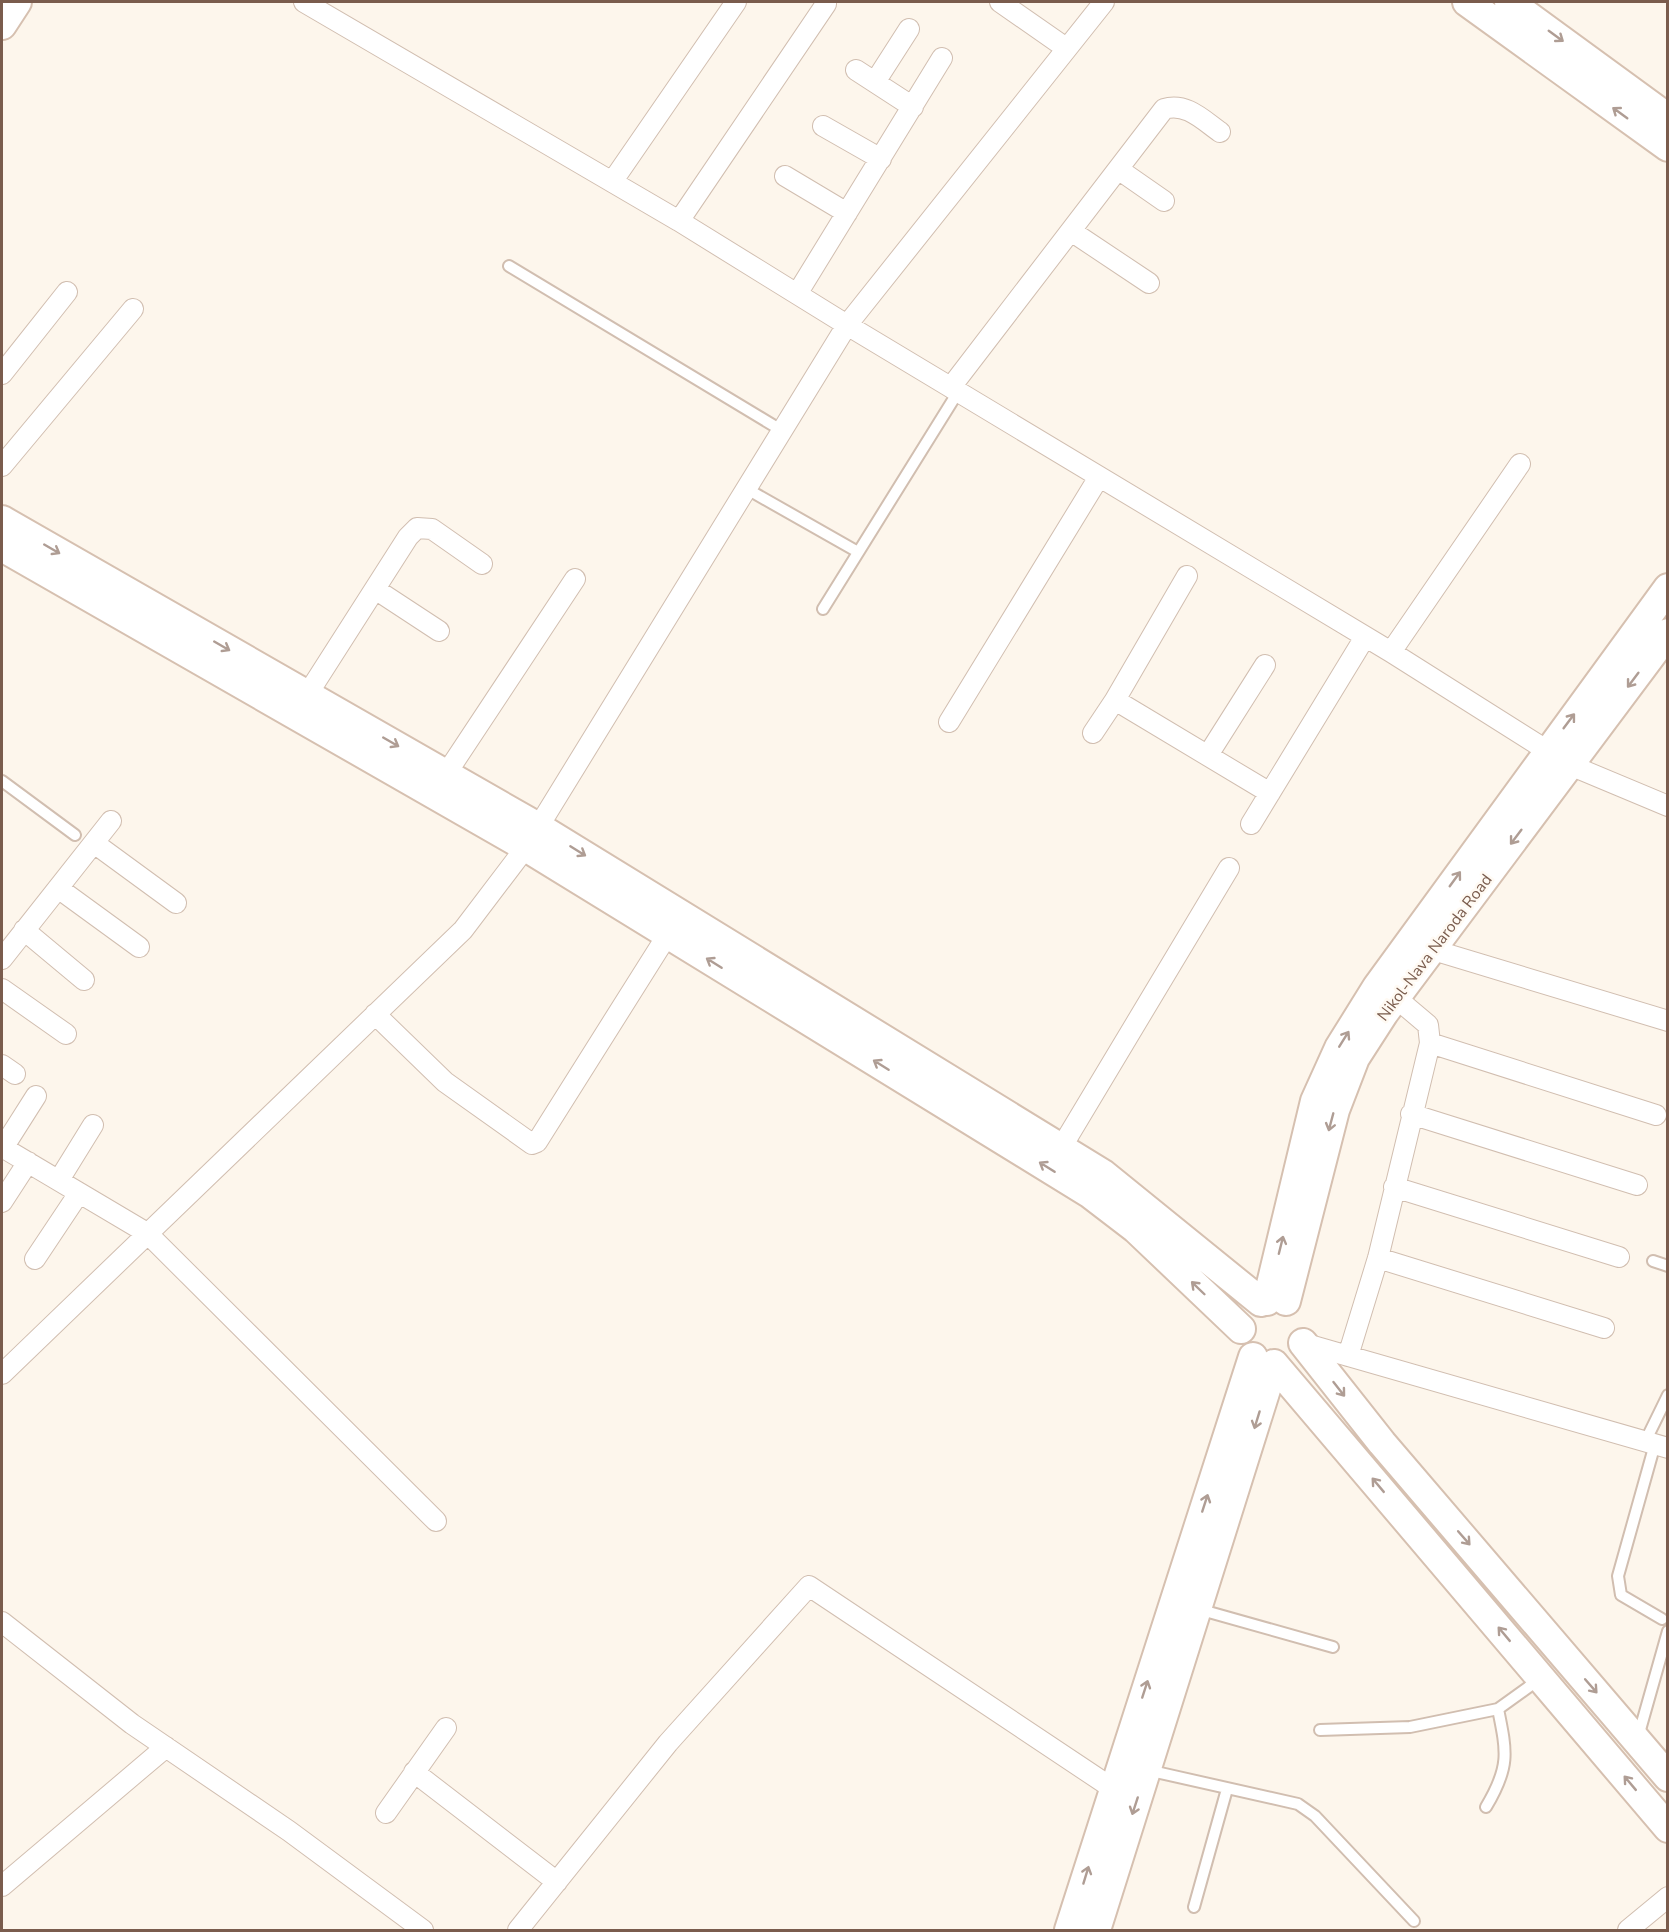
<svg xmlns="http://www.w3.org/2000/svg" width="1669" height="1932" font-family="'Nunito Sans',sans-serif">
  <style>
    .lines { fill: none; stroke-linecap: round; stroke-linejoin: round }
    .lane-casing { stroke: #d1beb0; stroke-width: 14 }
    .street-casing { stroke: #d1beb0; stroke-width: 22 }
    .secondary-casing { stroke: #d6c0b0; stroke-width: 32 }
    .lane { stroke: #fff; stroke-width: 10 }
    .street { stroke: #fff; stroke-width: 20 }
    .secondary { stroke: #fff; stroke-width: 28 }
    .oneway { stroke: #af9d94 }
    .labels { text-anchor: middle; stroke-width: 5; stroke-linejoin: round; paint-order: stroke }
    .street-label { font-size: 16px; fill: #7a5c4d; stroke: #fffaf3 }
  </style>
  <rect width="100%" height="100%" fill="#fdf6ec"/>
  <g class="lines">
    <defs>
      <path id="lane" d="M509,266L781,430
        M747,489L858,552
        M823,609L958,392
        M2,781L75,835
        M1653,1261L1668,1266
        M1645,1442L1668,1395
        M1655,1444L1618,1576L1621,1595L1662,1619
        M1198,1609L1333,1647
        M1320,1730L1410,1727L1498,1709L1541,1678
        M1638,1737L1668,1631
        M1147,1770L1298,1804L1315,1816L1414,1921
        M1486,1807C1510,1767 1507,1753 1498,1709
        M1194,1907L1227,1789"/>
      <path id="street" d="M304,2L679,221L847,325L1391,652L1570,765L1668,806
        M1000,2L1066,48
        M856,70L913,107
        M875,82L909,29
        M823,126L881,159
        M1118,169L1164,201
        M785,176L847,213
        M612,182L736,2
        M679,221L826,4
        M1071,231L1149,283
        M797,294L942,58
        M2,374L67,292
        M951,387L1164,109C1186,102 1203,120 1220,132
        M2,466L133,309
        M375,589L439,631
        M1391,652L1520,464
        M307,695L408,537L417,528L432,529L482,564
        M1115,700L1187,576
        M949,722L1099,477
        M1093,733L1115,700L1270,793
        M1208,755L1265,665
        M446,774L575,579
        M1251,824L1365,637
        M94,843L176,903
        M58,888L139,947
        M24,930L84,980
        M1420,946L1668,1021
        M2,959L111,821
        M2,989L66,1034
        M1396,998L1428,1025L1430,1043
        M375,1014L445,1082L532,1144L537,1142L668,934
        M2,1065L15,1074
        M1411,1114L1637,1185
        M2,1147L147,1233L436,1521
        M3,1148L36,1096
        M1061,1148L1229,868
        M59,1180L93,1125
        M1394,1187L1619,1257
        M2,1202L28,1162
        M1378,1258L1604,1328
        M35,1259L79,1193
        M1303,1343L1668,1448
        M1348,1356L1378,1258L1430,1043L1656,1115
        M2,1374L463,930L526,847L847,325L1104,2
        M2,1622L132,1724L289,1831L423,1930
        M414,1772L557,1882
        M386,1813L446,1728
        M2,1886L166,1747
        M518,1930L668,1743L809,1586L1112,1788
        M1628,1930L1668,1897"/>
      <path id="secondary" d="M1467,2L1668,147
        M1509,2L1668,118
        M2,25L17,2
        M2,520L538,827L1103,1174L1261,1302
        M2,547L526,847L1089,1193L1136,1229L1241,1329
        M1267,1301L1315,1101L1339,1048L1377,987L1668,588
        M1286,1301L1335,1110L1355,1058L1384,1013L1668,633
        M1303,1343L1382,1443L1668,1777
        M1274,1364L1668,1828
        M1069,1930L1253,1357
        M1096,1930L1274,1364"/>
    </defs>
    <!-- lane casing -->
    <use href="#lane" class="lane-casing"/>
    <!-- street casing -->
    <use href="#street" class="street-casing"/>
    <!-- secondary casing -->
    <use href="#secondary" class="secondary-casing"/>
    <!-- lane -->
    <use href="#lane" class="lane"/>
    <!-- street -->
    <use href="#street" class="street"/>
    <!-- secondary -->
    <use href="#secondary" class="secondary"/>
  </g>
  <!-- one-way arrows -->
  <defs><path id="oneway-shaft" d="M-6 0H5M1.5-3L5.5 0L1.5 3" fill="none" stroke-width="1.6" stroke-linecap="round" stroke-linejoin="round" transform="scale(1.5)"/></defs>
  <g class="oneway">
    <use href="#oneway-shaft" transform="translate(1556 36) rotate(36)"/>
    <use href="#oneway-shaft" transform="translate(1620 113) rotate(-144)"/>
    <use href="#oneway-shaft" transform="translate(52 549) rotate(30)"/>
    <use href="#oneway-shaft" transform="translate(222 646) rotate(30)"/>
    <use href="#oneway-shaft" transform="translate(1633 680) rotate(127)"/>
    <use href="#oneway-shaft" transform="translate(1569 721) rotate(-53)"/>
    <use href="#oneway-shaft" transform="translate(391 742) rotate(30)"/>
    <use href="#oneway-shaft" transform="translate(1516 837) rotate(127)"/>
    <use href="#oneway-shaft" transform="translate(578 851) rotate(32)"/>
    <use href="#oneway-shaft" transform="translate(1455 879) rotate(-54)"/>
    <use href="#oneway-shaft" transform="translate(714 963) rotate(-148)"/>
    <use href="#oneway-shaft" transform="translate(1344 1039) rotate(-58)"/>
    <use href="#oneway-shaft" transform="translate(881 1065) rotate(-148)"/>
    <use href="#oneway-shaft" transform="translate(1331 1122) rotate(105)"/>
    <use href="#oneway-shaft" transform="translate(1047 1167) rotate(-148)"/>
    <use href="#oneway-shaft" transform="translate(1281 1245) rotate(-76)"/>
    <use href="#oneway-shaft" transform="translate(1198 1288) rotate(-136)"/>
    <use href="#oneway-shaft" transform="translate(1339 1389) rotate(52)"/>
    <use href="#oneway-shaft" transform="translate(1257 1420) rotate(107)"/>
    <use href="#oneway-shaft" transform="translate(1378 1485) rotate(-130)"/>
    <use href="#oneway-shaft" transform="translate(1205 1503) rotate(-72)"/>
    <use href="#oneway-shaft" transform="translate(1464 1538) rotate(49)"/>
    <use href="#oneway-shaft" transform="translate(1504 1634) rotate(-130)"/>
    <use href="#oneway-shaft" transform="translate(1591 1686) rotate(49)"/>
    <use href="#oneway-shaft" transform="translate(1145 1689) rotate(-72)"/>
    <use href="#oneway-shaft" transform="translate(1630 1783) rotate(-130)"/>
    <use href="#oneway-shaft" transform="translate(1135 1806) rotate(108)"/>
    <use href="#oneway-shaft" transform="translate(1086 1875) rotate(-73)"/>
  </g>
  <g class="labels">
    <!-- street labels -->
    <g class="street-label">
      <text transform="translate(1434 947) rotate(-53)" y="6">Nikol-Nava Naroda Road</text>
    </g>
  </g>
  <!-- border -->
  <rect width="1669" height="1932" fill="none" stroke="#7a5c4d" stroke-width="6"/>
</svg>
